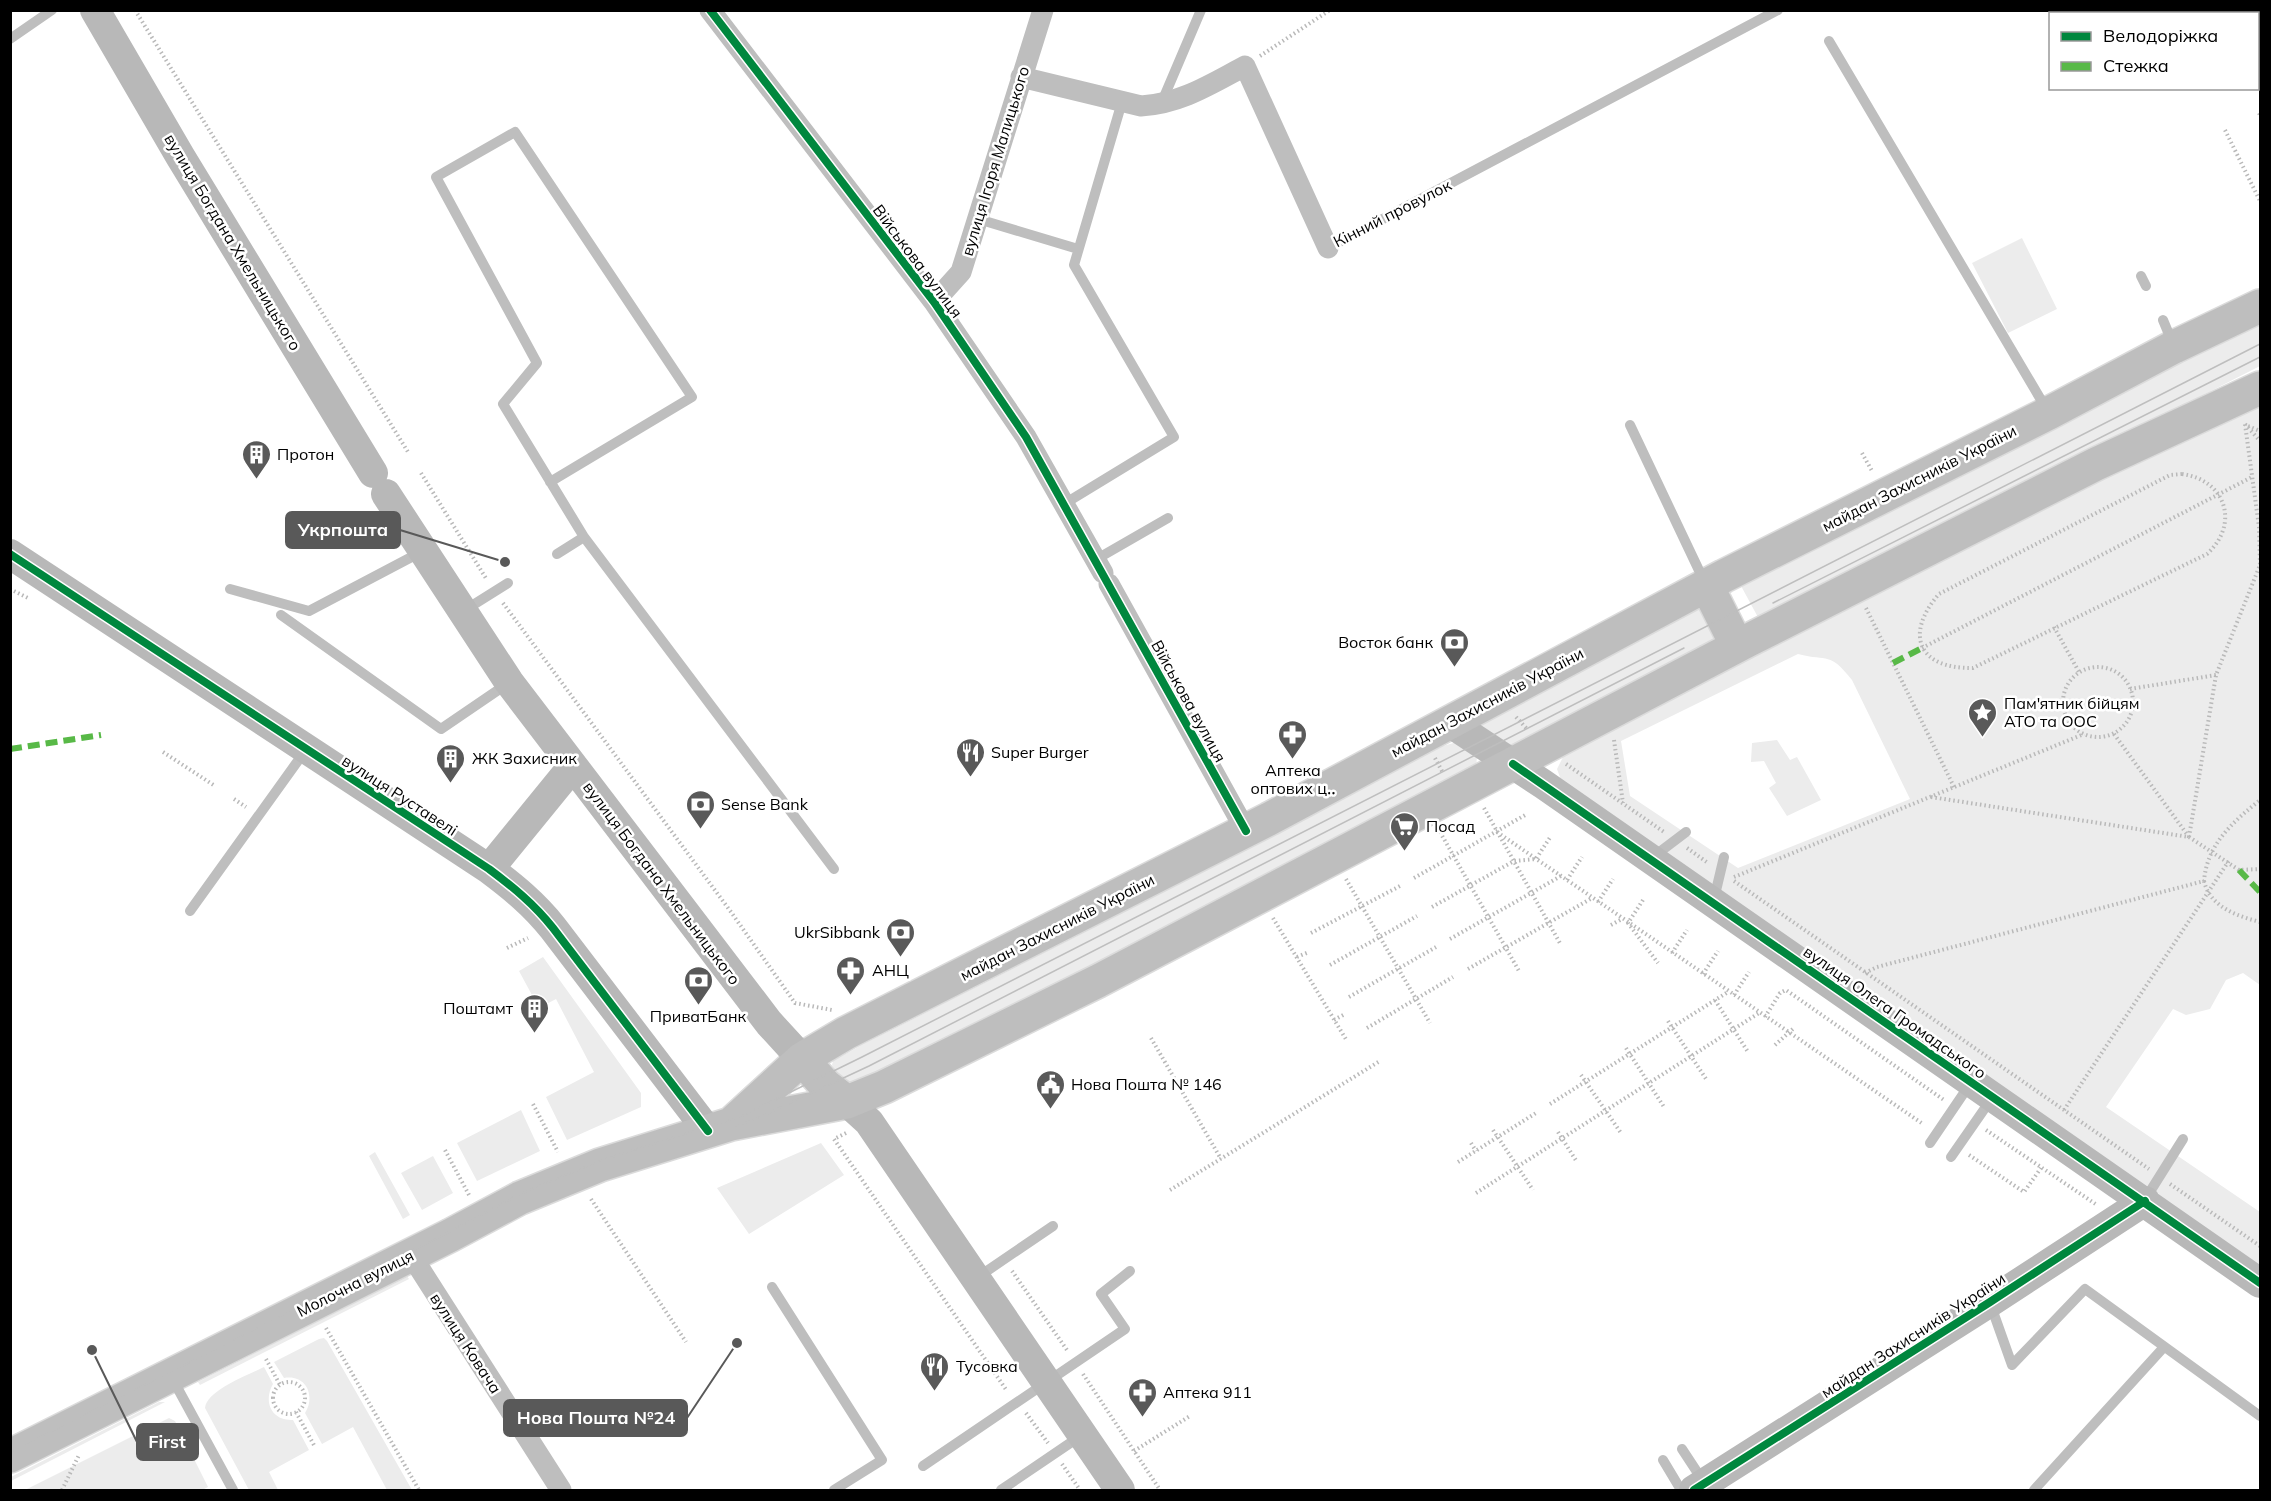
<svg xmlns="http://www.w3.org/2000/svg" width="2271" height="1501" font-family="Mulish,sans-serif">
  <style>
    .green { fill: #ececec; fill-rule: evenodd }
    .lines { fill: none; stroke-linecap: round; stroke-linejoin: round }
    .primary-casing { stroke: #dbdbdb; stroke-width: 36 }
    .path { stroke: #b9b9b9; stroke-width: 4; stroke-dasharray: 1.5 3; stroke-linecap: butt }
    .lane { stroke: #bebebe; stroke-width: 10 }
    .street { stroke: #bebebe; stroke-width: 21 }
    .secondary { stroke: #b8b8b8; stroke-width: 30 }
    .primary { stroke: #bebebe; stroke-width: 33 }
    .tram { stroke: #bebebe; stroke-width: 1.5 }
    .quiet { stroke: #58b947; stroke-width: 6; stroke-dasharray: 12 6; stroke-linecap: butt }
    .cycleway-casing { stroke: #fff; stroke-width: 11 }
    .cycleway { stroke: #00873e; stroke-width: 8 }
    .labels { text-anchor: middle; stroke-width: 5; stroke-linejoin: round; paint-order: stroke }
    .street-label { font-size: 16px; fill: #000; stroke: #fff }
    .poi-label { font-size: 16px; fill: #000; stroke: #fff; text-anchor: start }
    .leader { fill: none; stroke: #595959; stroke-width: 2 }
    .callout-dot { fill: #595959; stroke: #fff; stroke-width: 2 }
    .callout { fill: #595959; stroke: #595959; stroke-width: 2 }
    .callout-label { font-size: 18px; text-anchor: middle; font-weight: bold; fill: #fff }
  </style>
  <rect width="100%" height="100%" fill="#fff"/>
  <!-- green -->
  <path class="green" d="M2022,238L2057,309L2008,333L1972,263Z
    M2260,319V366L1760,621L1740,584Z
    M2260,406V985L2243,973L2226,980L2210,1009L2186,1015L2173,1009L2106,1107L2260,1212V1268L1561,780L1557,769L1566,751L1751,649L2220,422ZM1798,654C1829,662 1829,651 1852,680L1910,799L1738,868L1630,796L1621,741Z
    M1701,606L1718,641L1509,749L1480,729L1478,720Z
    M1777,740L1790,760L1797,757L1821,800L1787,816L1769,788L1776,783L1764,761L1751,762L1752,743Z
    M1457,742L1477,757L1476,767L883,1074L844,1085L832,1065L833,1061L860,1046L1079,935L1443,746Z
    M543,957L641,1093V1107L567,1140L546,1097L594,1072L556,999L539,1008L519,971Z
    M521,1110L540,1151L477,1181L457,1143Z
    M821,1143L844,1175L749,1234L717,1188Z
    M375,1152L410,1215L403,1219L369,1156Z
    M433,1156L453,1193L422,1210L401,1173Z
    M407,1276L409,1279L200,1385L198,1382Z
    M324,1338L327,1341L412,1490H387L353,1427L322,1444L305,1413C316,1396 306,1374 284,1378L274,1362L319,1339Z
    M264,1367L273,1384C263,1401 271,1421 293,1420L309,1450L269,1472L278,1490H249L205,1408C207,1390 248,1375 264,1367Z
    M159,1402H165L11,1481V1477Z
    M169,1418L175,1421L208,1487L202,1490H25Z"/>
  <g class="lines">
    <defs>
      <path id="primary" d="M1707,586L1737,646
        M802,1059L825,1085L847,1102
        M731,1124L802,1059L846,1033L1269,819L1724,576L2049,413L2174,347L2260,306
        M10,1456L451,1235L520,1198L600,1165L731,1124L847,1102L884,1087L1098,981L1747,641L2096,464L2260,388"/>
    </defs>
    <!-- primary casing -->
    <use href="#primary" class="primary-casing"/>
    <!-- path -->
    <path class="path" d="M135,10L408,452
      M1260,56L1330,10
      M2259,113L2260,115
      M2225,130L2260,201
      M2245,424L2260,441
      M2248,426L2260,431
      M1862,453L1872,471
      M421,473L487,580
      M2182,474C2226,480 2240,524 2207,554L1973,668C1918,669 1904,634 1939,594L2170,475Z
      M10,589L28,598
      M503,603L731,912L795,1003L832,1010
      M1866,608L1954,787
      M2054,627L2079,672
      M1922,648L2252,477
      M2063 702a35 35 0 1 1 70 0a35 35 0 1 1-70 0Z
      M2130,689L2216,675
      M1516,717L1527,729
      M2114,734L2189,837
      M1614,740L1623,803
      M163,752L215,786
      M1435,758L1443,773
      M1566,764L1664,832
      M1931,797L2189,837L2239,870L2260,869
      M234,799L246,807
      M1484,808L1561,945
      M1440,832L1519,971
      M1497,832L1923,1124
      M2189,837L2216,675L2260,565L2259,527L2245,424
      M1687,848L1708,863
      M1734,877L2084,734
      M1414,878L1527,814
      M1346,879L1430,1023
      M1567,880L1582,857
      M1734,881L2149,1169
      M2204,881C2210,907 2237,916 2260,922
      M1643,900L1628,923L1658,963
      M1598,902L1613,879
      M1432,907L1514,861L1536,859L1551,836
      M1273,918L1347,1041
      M1611,925L1622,919
      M1311,933L1400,886
      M1450,939L1561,876
      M507,948L528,938
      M1672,953L1687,930
      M1297,957L1309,952
      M1330,965L1417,916
      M1468,969L1592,898
      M1865,973L1877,967L2204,881C2207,844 2233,822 2260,800
      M1703,974L1718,951
      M1734,995L1749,972
      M1349,997L1436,947
      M1715,1000L1748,1052
      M1765,1017L1780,993L1786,990L1944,1100
      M1334,1020L1345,1014
      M1668,1021L1706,1079
      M1367,1028L1453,977
      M1151,1038L1221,1159
      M1775,1045L1795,1027
      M1626,1048L1664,1107
      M1581,1075L1621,1133
      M533,1104L558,1152
      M1550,1104L1728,992
      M2064,1110L2230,859
      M1493,1130L1533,1190
      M1986,1130L2097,1205
      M1558,1132L1577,1162
      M846,1133L834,1139L1007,1391
      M1471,1143L1476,1151
      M445,1150L469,1195
      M1969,1155L2024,1192L2041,1168
      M1458,1162L1536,1113
      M2170,1184L2260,1246
      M1170,1190L1380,1061
      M1476,1193L1759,1013
      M591,1199L686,1342
      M1012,1271L1067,1350
      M326,1328L419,1490
      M266,1359L280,1385
      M1083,1374L1160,1490
      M273 1398a16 16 0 1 1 32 0a16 16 0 1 1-32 0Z
      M296,1412L315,1447
      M1026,1413L1048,1443
      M1134,1451L1190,1416
      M1062,1464L1080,1490
      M62,1490L79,1455"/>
    <!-- lane -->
    <path class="lane" d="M10,39L52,10
      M1829,41L2047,410
      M1161,104L1201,10
      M978,219L1078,249
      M1328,248L1778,10
      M2141,276L2146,286
      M2163,320L2173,344
      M1630,425L1705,583
      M550,482L692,397L515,132L436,177L537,363L503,404L584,537
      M1064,504L1174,437L1074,265L1122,102
      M557,554L584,537L834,869
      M1095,560L1168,518
      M230,589L309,611L423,551
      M465,610L508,583
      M281,615L441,729L507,684
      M1653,857L1686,832
      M1714,899L1724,857
      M190,911L305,751
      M1930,1143L1970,1084
      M1951,1157L1992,1098
      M2146,1198L2183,1139
      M978,1277L1053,1226
      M772,1287L882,1460L834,1490
      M1990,1303L2012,1365L2085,1289L2260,1416
      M172,1378L233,1490
      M1682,1449L1703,1481
      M1663,1460L1681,1490
      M923,1466L1125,1329L1101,1294L1130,1271
      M1001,1490L1082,1435
      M2034,1490L2164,1347"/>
    <!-- street -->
    <path class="street" d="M710,10L934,302L1026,437L1103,573
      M1021,77L1141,106C1180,104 1211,84 1245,66L1328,248
      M934,302L961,272L1043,10
      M1109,584L1246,831
      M411,1255L561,1490"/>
    <!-- secondary -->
    <path class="secondary" d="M95,10L180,156L373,473
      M386,494L509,682L769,1023L802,1059
      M10,554L489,869C513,887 534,904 553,928L708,1131
      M1449,722L1543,784L2260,1283
      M489,869L573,766
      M847,1102L869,1122L1120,1490
      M1694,1490L1990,1302L2145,1201"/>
    <!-- primary -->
    <use href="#primary" class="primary"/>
    <!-- tram -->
    <path class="tram" d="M1773,603L2260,357
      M736,1126L756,1119L869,1066L1684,648
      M10,1452L451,1231L518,1195L599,1161L742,1116L862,1057L2260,344"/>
    <!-- quiet -->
    <path class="quiet" d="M1893,663L1922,648
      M10,749L101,735
      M2239,870L2260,892"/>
    <defs>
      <path id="cycleway" d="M710,10L934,302L1026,437L1246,831
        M10,554L489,869C513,887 534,904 553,928L708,1131
        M1513,764L2260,1283
        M1694,1490L1990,1302L2145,1201"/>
    </defs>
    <!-- cycleway casing -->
    <use href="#cycleway" class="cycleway-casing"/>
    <!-- cycleway -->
    <use href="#cycleway" class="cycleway"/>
  </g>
  <!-- icons -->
  <defs>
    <symbol id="building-pin" viewBox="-11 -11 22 30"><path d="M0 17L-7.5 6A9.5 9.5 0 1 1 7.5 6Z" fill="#595959" stroke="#fff"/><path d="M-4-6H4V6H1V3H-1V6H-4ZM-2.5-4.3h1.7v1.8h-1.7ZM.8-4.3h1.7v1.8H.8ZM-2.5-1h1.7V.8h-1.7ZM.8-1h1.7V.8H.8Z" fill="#fff"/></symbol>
    <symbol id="bank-pin" viewBox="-11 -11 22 30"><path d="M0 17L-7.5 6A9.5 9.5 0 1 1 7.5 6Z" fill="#595959" stroke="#fff"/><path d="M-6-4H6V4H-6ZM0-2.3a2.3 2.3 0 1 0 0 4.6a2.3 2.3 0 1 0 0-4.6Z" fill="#fff"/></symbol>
    <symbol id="sight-pin" viewBox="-11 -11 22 30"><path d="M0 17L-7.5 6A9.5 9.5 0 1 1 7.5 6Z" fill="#595959" stroke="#fff"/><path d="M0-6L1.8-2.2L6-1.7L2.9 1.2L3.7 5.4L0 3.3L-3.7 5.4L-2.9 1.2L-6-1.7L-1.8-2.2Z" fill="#fff"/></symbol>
    <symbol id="pharmacy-pin" viewBox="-11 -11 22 30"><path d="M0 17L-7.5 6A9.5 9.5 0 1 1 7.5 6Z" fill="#595959" stroke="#fff"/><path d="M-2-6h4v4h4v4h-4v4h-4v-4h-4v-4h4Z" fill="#fff"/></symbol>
    <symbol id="restaurant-pin" viewBox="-11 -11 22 30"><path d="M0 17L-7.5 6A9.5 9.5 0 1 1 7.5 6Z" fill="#595959" stroke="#fff"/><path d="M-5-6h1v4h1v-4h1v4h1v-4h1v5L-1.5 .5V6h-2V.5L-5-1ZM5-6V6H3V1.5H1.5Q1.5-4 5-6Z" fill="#fff"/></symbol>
    <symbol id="supermarket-pin" viewBox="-11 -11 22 30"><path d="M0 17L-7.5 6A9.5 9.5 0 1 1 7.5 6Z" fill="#595959" stroke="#fff"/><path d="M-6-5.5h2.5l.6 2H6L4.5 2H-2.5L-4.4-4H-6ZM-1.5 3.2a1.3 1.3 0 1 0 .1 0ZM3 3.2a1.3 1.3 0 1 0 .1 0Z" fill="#fff"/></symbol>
    <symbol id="civic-pin" viewBox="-11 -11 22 30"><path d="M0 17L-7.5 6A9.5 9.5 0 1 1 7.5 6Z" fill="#595959" stroke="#fff"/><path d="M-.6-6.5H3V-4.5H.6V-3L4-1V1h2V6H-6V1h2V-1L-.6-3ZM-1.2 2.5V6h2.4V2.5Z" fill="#fff"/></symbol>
  </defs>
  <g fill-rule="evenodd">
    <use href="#building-pin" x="240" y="438" width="33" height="45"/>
    <use href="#bank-pin" x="1438" y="626" width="33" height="45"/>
    <use href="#sight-pin" x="1966" y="696" width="33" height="45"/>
    <use href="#pharmacy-pin" x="1276" y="718" width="33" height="45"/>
    <use href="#restaurant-pin" x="954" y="736" width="33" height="45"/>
    <use href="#building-pin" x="434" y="742" width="33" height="45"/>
    <use href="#bank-pin" x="684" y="788" width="33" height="45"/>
    <use href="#supermarket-pin" x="1388" y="810" width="33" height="45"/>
    <use href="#bank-pin" x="884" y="916" width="33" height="45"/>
    <use href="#pharmacy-pin" x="834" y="954" width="33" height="45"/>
    <use href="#bank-pin" x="682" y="964" width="33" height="45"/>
    <use href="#building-pin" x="518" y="992" width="33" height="45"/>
    <use href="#civic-pin" x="1034" y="1068" width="33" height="45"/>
    <use href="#restaurant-pin" x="918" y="1350" width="33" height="45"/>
    <use href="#pharmacy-pin" x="1126" y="1376" width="33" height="45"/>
  </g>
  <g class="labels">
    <!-- street labels -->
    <g class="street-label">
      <text transform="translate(995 161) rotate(-73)" y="6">вулиця Ігоря Малицького</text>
      <text transform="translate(1392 213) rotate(-27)" y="6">Кінний провулок</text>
      <text transform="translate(233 242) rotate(59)" y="6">вулиця Богдана Хмельницького</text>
      <text transform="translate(918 261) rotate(53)" y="6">Військова вулиця</text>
      <text transform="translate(1919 478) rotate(-27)" y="6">майдан Захисників України</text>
      <text transform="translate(1189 701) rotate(61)" y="6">Військова вулиця</text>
      <text transform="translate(1487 702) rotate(-28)" y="6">майдан Захисників України</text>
      <text transform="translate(400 795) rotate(33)" y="6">вулиця Руставелі</text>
      <text transform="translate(662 883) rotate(53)" y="6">вулиця Богдана Хмельницького</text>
      <text transform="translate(1057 927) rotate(-27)" y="6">майдан Захисників України</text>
      <text transform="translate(1895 1012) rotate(35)" y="6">вулиця Олега Громадського</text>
      <text transform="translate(355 1283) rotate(-27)" y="6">Молочна вулиця</text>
      <text transform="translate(1913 1335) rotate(-33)" y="6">майдан Захисників України</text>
      <text transform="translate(466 1343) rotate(57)" y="6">вулиця Ковача</text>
    </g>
    <!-- poi labels -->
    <g class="poi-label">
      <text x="277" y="460">Протон</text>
      <text x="1433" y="648" text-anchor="end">Восток банк</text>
      <text x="2004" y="709">Пам'ятник бійцям<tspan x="2004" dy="18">АТО та ООС</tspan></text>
      <text x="991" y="758">Super Burger</text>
      <text x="472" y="764">ЖК Захисник</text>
      <text x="1293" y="776" text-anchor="middle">Аптека<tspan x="1293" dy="18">оптових ц‥</tspan></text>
      <text x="721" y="810">Sense Bank</text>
      <text x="1426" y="832">Посад</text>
      <text x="880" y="938" text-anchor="end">UkrSibbank</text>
      <text x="872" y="976">АНЦ</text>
      <text x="513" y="1014" text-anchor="end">Поштамт</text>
      <text x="698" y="1022" text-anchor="middle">ПриватБанк</text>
      <text x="1071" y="1090">Нова Пошта № 146</text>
      <text x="956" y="1372">Тусовка</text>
      <text x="1163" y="1398">Аптека 911</text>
    </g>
  </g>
  <!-- callouts -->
  <path class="leader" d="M505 562L400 530M737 1343L687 1418M92 1350L137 1442"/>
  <g class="callout-dot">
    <circle cx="505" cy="562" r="6"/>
    <circle cx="737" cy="1343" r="6"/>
    <circle cx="92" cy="1350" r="6"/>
  </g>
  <g class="callout">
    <rect x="286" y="512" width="114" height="36" rx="6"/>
    <rect x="504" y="1400" width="183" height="36" rx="6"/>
    <rect x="137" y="1424" width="61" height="36" rx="6"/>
  </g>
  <g class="callout-label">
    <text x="343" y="536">Укрпошта</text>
    <text x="596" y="1424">Нова Пошта №24</text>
    <text x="167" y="1448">First</text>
  </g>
  <!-- border -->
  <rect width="2271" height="1501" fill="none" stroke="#000000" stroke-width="24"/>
  <!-- legend -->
  <rect x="2049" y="12" width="210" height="78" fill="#ffffff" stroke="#999999" stroke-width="1.5"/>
  <rect x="2061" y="32" width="30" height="9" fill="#00873e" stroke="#999999" stroke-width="1.5"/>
  <text x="2103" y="42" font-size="18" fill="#000000">Велодоріжка</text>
  <rect x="2061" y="62" width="30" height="9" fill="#58b947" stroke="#999999" stroke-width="1.5"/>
  <text x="2103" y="72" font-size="18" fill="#000000">Стежка</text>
</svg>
